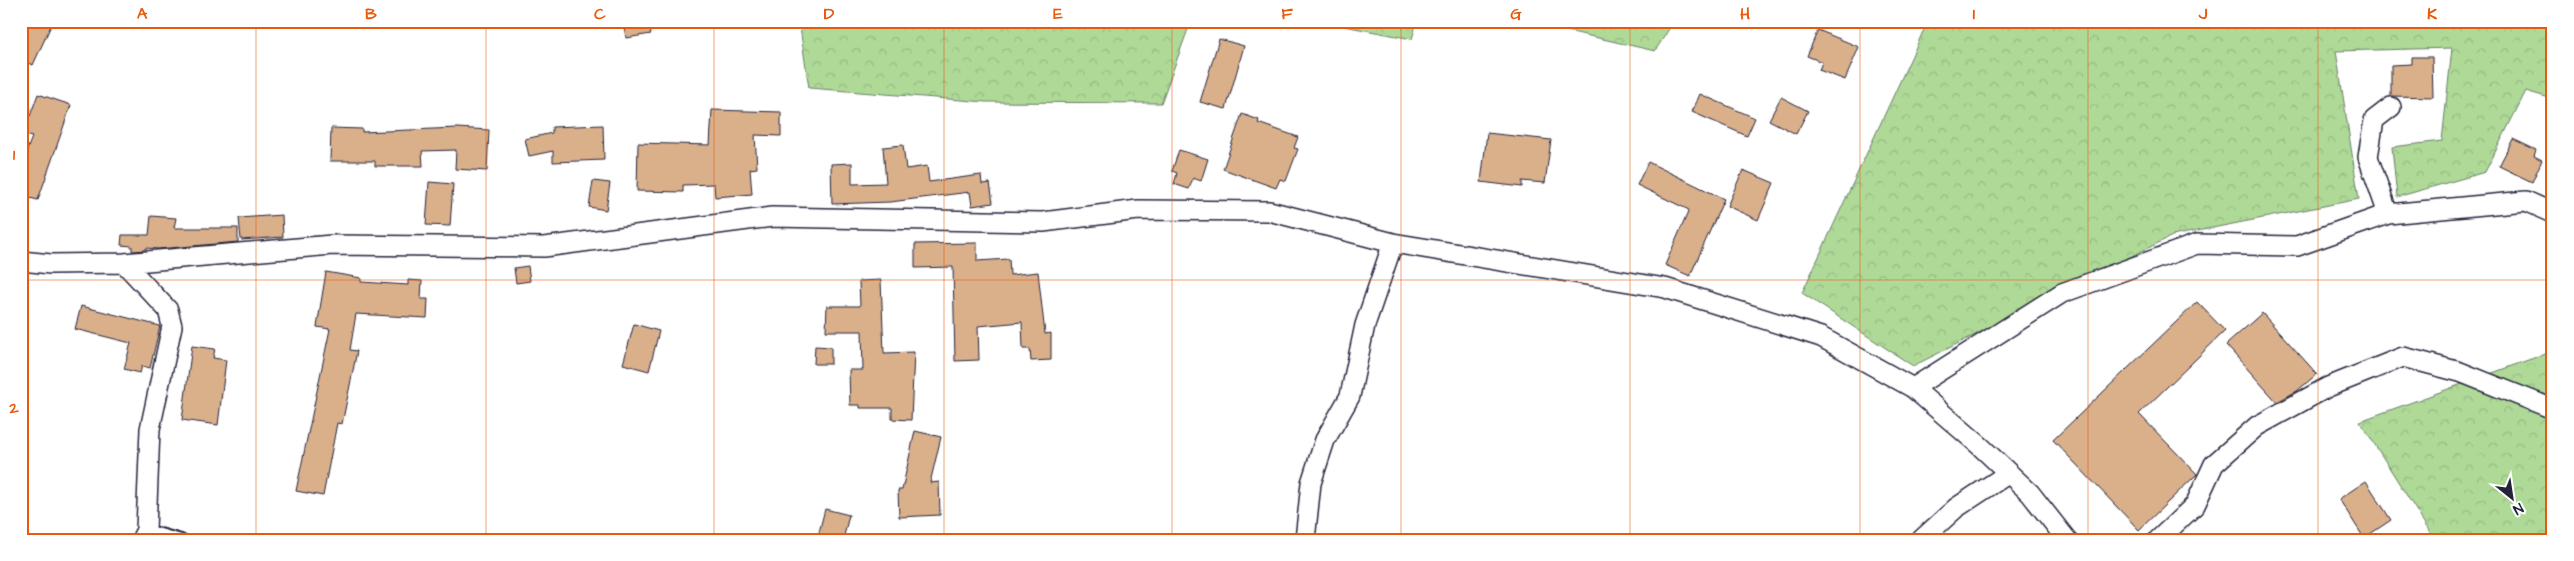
<svg xmlns="http://www.w3.org/2000/svg" width="2574" height="561" font-family="'Architects Daughter',sans-serif">
  <style>
    .forest { fill: url(#forest-crowns); stroke: #687e69 }
    .building { fill: #dab08b; stroke: #22223b }
    .lines { fill: none; stroke-linecap: round; stroke-linejoin: round }
    .lane-casing { stroke: #22223b; stroke-width: 14 }
    .street-casing { stroke: #22223b; stroke-width: 22 }
    .lane { stroke: #fff; stroke-width: 10 }
    .street { stroke: #fff; stroke-width: 19 }
    .grid { fill: none; stroke: #e8590c; stroke-width: 1; stroke-opacity: 0.55 }
    .neatline { fill: none; stroke: #e8590c; stroke-width: 2 }
    .grid-label { font-size: 16px; text-anchor: middle; font-weight: bold; fill: #e8590c }
  </style>
  <defs>
    <pattern id="forest-crowns" width="20" height="18" patternUnits="userSpaceOnUse" patternTransform="scale(1.25)"><rect width="20" height="18" fill="#afd997"/><path d="M2 6a3 3 0 1 1 6 0M12 15a3 3 0 1 1 6 0" fill="none" stroke="#96ba83"/></pattern>
  </defs>
  <rect width="100%" height="100%" fill="#fff"/>
  <filter id="ink" filterUnits="userSpaceOnUse"><feTurbulence type="fractalNoise" baseFrequency=".02" numOctaves="2"/><feDisplacementMap in="SourceGraphic" scale="10" xChannelSelector="R" yChannelSelector="G"/><feConvolveMatrix kernelMatrix="1 2 1 2 8 2 1 2 1" color-interpolation-filters="sRGB"/></filter>
  <g filter="url(#ink)">
    <!-- forest -->
    <path class="forest" d="M799,21H1191L1161,103L986,102L809,88Z
      M1318,21H1417L1412,39Z
      M1524,21H1674L1655,51Z
      M1928,21H2553V99L2526,91L2485,172L2397,197L2392,147L2442,141L2452,48L2336,51L2359,199L2172,236L1913,366L1802,293Z
      M2553,351V540H2422L2431,534L2360,421Z"/>
    <!-- building -->
    <path class="building" d="M21,21H53L33,65L21,60Z
      M623,21H649L651,34L626,38Z
      M1818,30L1859,47L1845,80L1819,70L1822,62L1807,56Z
      M1219,39L1244,46L1226,109L1200,102Z
      M2412,57H2432L2433,97L2391,96V65L2412,64Z
      M38,94L71,105L38,200L21,196V166L32,137L21,133V113L30,116Z
      M1700,94L1755,118L1747,136L1692,112Z
      M1781,97L1808,111L1796,134L1769,120Z
      M712,110L781,112V136L755,135L757,168L750,169L752,194L715,197L714,184L683,185V192L637,191L638,143L710,145Z
      M1242,114L1259,120L1258,123L1298,137L1294,148L1298,149L1286,181L1280,179L1276,188L1223,169Z
      M603,125L604,160L553,162V151L529,156L525,139L552,133V127Z
      M331,128L362,129V132L457,128L489,130L487,171L455,169L456,150L422,151L423,166H375V161H330Z
      M1487,133L1551,140L1545,183L1522,181V187L1481,182Z
      M2513,139L2536,150L2534,156L2542,160L2532,182L2499,166Z
      M903,145L906,169L927,166L929,182L981,175L982,184L990,183L993,203L972,206L970,192L890,202L832,204L831,164L852,163V184L886,183L883,147Z
      M1179,150L1208,159L1201,181L1193,178L1189,189L1174,184L1177,173L1172,171Z
      M1648,162L1724,199L1690,276L1665,265L1689,210L1637,185Z
      M1743,170L1774,183L1758,220L1727,206Z
      M593,181L610,183L606,210L589,207Z
      M429,182L453,184L450,226L426,225Z
      M282,215L283,237L241,240L239,218Z
      M151,216L176,218L174,228H238V242L158,249L146,248V250L132,251V246L121,245L122,235H149Z
      M977,243V261L1009,259L1010,275L1038,272L1045,334L1051,333V360L1031,361L1030,349H1023L1022,322L978,326L979,360L955,361L953,267L915,268V244Z
      M528,266L530,281L516,283L514,268Z
      M326,272L361,278V282L408,285V280L422,281L421,299H428L427,318L356,314L350,350L357,351L342,424L337,423L323,496L296,491L330,329L317,327Z
      M881,280L884,353L914,352L911,420L892,419V408H860V405H850L849,370H863L862,331H826L827,306H860L859,281Z
      M2197,302L2225,331L2139,414L2197,474L2139,530L2053,440Z
      M81,306L160,326L150,368L142,366L140,373L124,369L131,343L75,329Z
      M2262,313L2317,374L2297,391L2277,402L2226,345Z
      M634,324L659,331L649,371L623,364Z
      M192,346L215,349L213,358L226,360L218,425L182,420Z
      M815,346L831,347V364H814Z
      M915,431L941,437L930,483L939,482L940,515L899,517L898,490H902Z
      M2366,481L2391,520L2364,538L2339,499Z
      M825,509L849,515L843,540H817Z"/>
    <g class="lines">
      <defs>
        <path id="lane" d="M146,530L181,540"/>
        <path id="street" d="M2388,214L2368,157L2374,120L2391,107
          M21,261L51,264L124,263L332,245L544,247L772,217L1043,222L1138,210L1269,211L1393,243L1665,288L1821,337L1913,388L1979,445L2030,493L2067,540
          M124,263L168,310L172,326L150,429L146,530L141,540
          M1913,388L2062,293L2197,244L2297,246L2388,214L2526,201L2553,213
          M1305,540L1311,483L1325,440L1350,396L1365,325L1393,243
          M1921,540L1956,508L2009,473
          M2158,540L2195,505L2214,464L2257,426L2328,387L2403,357L2460,372L2553,409"/>
      </defs>
      <!-- lane casing -->
      <use href="#lane" class="lane-casing"/>
      <!-- street casing -->
      <use href="#street" class="street-casing"/>
      <!-- lane -->
      <use href="#lane" class="lane"/>
      <!-- street -->
      <use href="#street" class="street"/>
    </g>
  </g>
  <!-- grid -->
  <path class="grid" d="M256,21V540M486,21V540M714,21V540M944,21V540M1172,21V540M1401,21V540M1630,21V540M1860,21V540M2088,21V540M2318,21V540M21,280H2553"/>
  <!-- margin -->
  <rect width="2574" height="561" fill="none" stroke="#fff" stroke-width="55"/>
  <!-- north arrow -->
  <g transform="translate(2512 498) rotate(150)" stroke="#ffffff" stroke-width="4" paint-order="stroke">
  <path d="M0-4L9 19L0 12L-9 19Z" fill="#22223b"/>
  <text y="-8" font-size="14" font-weight="bold" text-anchor="middle" fill="#22223b">N</text>
  </g>
  <rect x="28" y="28" width="2518" height="506" class="neatline"/>
  <g class="grid-label">
    <text x="142" y="19">A</text>
    <text x="371" y="19">B</text>
    <text x="600" y="19">C</text>
    <text x="829" y="19">D</text>
    <text x="1058" y="19">E</text>
    <text x="1287" y="19">F</text>
    <text x="1516" y="19">G</text>
    <text x="1745" y="19">H</text>
    <text x="1974" y="19">I</text>
    <text x="2203" y="19">J</text>
    <text x="2432" y="19">K</text>
    <text x="14" y="160">1</text>
    <text x="14" y="413">2</text>
  </g>
</svg>
